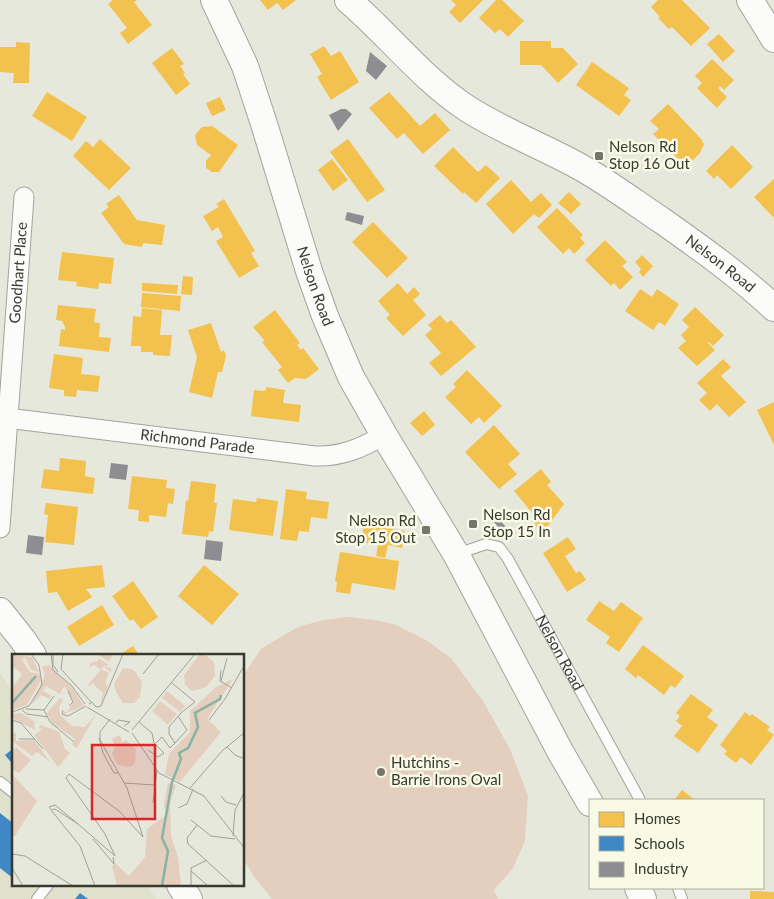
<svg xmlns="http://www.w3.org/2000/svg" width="774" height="899" font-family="Lato,sans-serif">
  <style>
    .built { fill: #e0e1cc }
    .green { fill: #e4cebe }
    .homes { fill: #f2c14e }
    .schools { fill: #3f88c5 }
    .industry { fill: #8d8d92 }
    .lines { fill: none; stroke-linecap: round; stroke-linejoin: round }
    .lane-casing { stroke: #a2a39a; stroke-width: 12 }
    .street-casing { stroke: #a2a39a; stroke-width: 21 }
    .secondary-casing { stroke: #a2a39a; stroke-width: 28 }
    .lane { stroke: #fbfcfa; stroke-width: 10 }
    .street { stroke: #fbfcfa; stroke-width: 19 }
    .secondary { stroke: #fbfcfa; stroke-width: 26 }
    .poi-dot { fill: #75766c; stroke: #f8fae5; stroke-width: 2 }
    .labels { text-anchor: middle; stroke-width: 5; stroke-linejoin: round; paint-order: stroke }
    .poi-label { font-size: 15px; fill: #383930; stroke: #f8fae5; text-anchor: start }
    .street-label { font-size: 15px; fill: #383930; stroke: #f8fae5 }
    .inset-river { fill: none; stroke: #88b2a3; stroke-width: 2.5 }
    .inset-road { fill: none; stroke: #a1a297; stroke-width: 1 }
    .view { fill: #d62828; fill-opacity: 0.15; stroke: #d62828; stroke-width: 2.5 }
    .inset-edge { fill: none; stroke: #383930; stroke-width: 2.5 }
  </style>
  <rect width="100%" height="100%" fill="#e7e8dc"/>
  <!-- built -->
  <path class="built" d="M0,673L14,693V885H147L156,899H0Z"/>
  <!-- green -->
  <path class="green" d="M348,617L375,620L396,625L426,640L451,658L483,701L510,749L528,796L525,841L513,868L494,890L498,899H272L255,878L244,860V674L262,648L298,627L323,620Z"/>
  <!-- homes -->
  <path class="homes" d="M113,0H137L134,2L152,25L128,44L120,33L127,28L108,4Z
    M260,0H296L283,10L277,3L268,10Z
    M451,0H483L460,23L449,12L456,5Z
    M496,0H502L524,21L508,37L500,29L495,33L479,18Z
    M658,0H682L710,28L691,46L672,27L669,29L658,18L660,17L651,7Z
    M719,34L735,51L723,62L707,44Z
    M520,41H551V48H563L578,64L558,83L541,65H520Z
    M16,42L30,43L29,83H13L14,73L0,72V47H16Z
    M324,46L331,56L340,51L359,82L331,100L317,77L322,74L310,54Z
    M172,48L184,64L180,66L185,73L183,74L190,84L176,95L152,63Z
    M712,59L734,80L724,90L720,86L718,88L727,97L717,108L697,88L702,83L695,76Z
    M592,62L629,88L624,95L631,100L619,116L576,85Z
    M47,92L87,117L72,141L32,116Z
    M389,92L420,126L435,113L450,130L423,154L404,133L397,139L369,108Z
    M220,97L226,110L212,116L206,103Z
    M668,104L703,141L702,142L704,144L700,153L686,167L653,134L659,129L650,121Z
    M212,126L238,145L219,172H212L206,168V161L211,155L197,145L195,135L202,127Z
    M100,139L131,168L109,190L73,156L86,141L93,147Z
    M348,139L385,190L367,202L330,152Z
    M732,145L753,167L731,189L717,175L714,179L706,171Z
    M453,147L478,172L486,165L500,178L476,203L464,192L463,194L434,166Z
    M332,159L348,180L333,191L318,170Z
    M774,179V218L754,197Z
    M511,180L531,202L541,193L552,205L539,218L534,214L513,234L486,204Z
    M569,192L581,204L571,214L558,203Z
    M119,195L137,220L165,225L162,245L143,243L142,247L124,244L101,213L109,207L106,204Z
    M224,199L255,251L251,253L259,266L239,278L216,241L223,237L218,227L212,231L203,216L219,207L216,204Z
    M557,208L583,235L580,238L585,243L574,254L569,248L563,254L537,227Z
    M373,222L408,258L387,278L352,242Z
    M605,240L627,262L622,266L633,277L620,290L614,283L611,286L585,260Z
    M62,252L114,258L111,284L99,283L98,289L76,286L77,282L58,280Z
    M642,255L653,266L643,277L639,272L641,269L635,262Z
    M183,276L193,277L192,295L181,294Z
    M142,283L178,285L177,294L142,291Z
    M398,283L407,294L414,287L420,294L413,300L426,315L403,336L386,318L390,315L378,301Z
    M640,289L652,297L657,289L679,304L665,326L659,322L653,330L625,311Z
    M142,293L181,296L180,311L141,307Z
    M58,305L96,309L94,322L100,323L99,337L111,338L109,352L59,346L61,329L65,330V327L62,321L56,320Z
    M695,307L724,335L713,346L709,342L708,343L715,350L697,366L678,348L686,341L681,335L689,327L682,320Z
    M142,308L162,310L160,335H172L170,356L153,355V352H141V346H131L133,316L141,317Z
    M275,310L300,343L297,345L301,350L303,348L319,369L306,379L295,378L288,383L278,370L282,367L262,342L265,341L253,327Z
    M440,315L447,323L451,320L476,347L441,376L429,363L441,353L425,335L432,329L428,325Z
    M211,323L221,352L224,350L226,356L222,372H218L212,398L189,392L197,357L188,330Z
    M54,354L83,358L81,374L100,376L98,392L77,390L76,397L64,396V390L49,388Z
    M723,359L731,367L721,376L746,402L729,417L717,404L710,411L699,400L707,393L697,383Z
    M467,370L502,406L484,423L479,417L471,424L445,397L456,387L453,384Z
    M266,387L285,390L283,403L301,405L299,422L251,416L254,390L263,391L266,390Z
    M774,402V445L757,410Z
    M424,411L435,425L422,436L410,423Z
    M494,425L520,454L508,464L517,474L499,489L465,452Z
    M60,458L86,461L85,476L95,478L93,494L41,488L44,469L59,471Z
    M541,469L551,482L547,485L564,504L547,527L543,529L536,527L534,522V515L514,491Z
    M132,476L167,480L166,488L175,489L173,504L168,503L166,517L149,515V522L138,521L139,510L128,509Z
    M191,481L216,484L214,503H217L213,532L209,531L208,537L182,534L186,500L188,501Z
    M286,489L307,492L306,499L329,502L327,519L311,517L309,532L299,531L297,541L280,539Z
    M257,498L278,501L273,536L229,530L233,499L256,502Z
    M46,503L78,507L74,545L45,542L48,515L44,514Z
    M364,524L405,531L402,548L388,545L385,558L376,556L378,545L361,542Z
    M568,537L576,549L565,556L576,573L580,571L586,580L567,592L543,553Z
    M340,552L399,561L395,590L352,583L350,594L336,592L337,582L335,581Z
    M102,565L105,587L86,589L92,597L68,611L57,592L48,593L46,571Z
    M204,565L239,594L212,625L178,596Z
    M133,581L158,617L141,629L133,619L130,621L112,596Z
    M599,601L614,611L621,602L643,618L619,652L606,643L610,637L586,620Z
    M102,605L114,625L79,646L67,627Z
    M643,645L684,676L675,688L671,685L664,695L638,675L636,678L625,669Z
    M133,646L139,655H119Z
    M691,694L713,710L707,717L718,725L698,753L674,736L682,726L676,721L680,716L676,713Z
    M745,712L750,716L752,714L770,727L767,730L774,735L751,765L741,757L736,763L724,754L727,751L720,745Z
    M682,790L695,800H674Z
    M750,891L774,892V899H750Z"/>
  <!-- schools -->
  <path class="schools" d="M14,748V766L5,755Z
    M0,813L14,824V879L0,868Z
    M80,893L88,899H75Z"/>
  <!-- industry -->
  <path class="industry" d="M370,52L387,66L376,80L366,71Z
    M341,109H346L352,114L338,131L329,115Z
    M347,212L364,216L362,225L345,220Z
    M111,463L128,465L126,480L109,478Z
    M496,516L506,527L502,531L492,520Z
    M28,535L44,537L42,555L26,553Z
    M206,540L223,542L221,561L204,559Z"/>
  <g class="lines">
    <defs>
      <g id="lane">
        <path id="s1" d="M457,554L486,544L499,547L508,559L640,800"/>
        <path d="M0,782L14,793"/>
        <path d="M678,888L682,899"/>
        <path d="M37,899L48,885"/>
      </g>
      <g id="street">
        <path id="s2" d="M7,418L315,456C341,457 362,448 384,435"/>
        <path id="s3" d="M0,528L24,197"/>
      </g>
      <g id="secondary">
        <path id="s4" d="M214,0L245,66L265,127L309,271L325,316L351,377L384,435L456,554L561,753L590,803"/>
        <path id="s5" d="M348,0C389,35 422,79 468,109C504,132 545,147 582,168C610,184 637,204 664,222C702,249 740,276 774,308"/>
        <path d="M750,0L774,39"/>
        <path d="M0,611L23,640L33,655"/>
        <path d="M180,885L189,899"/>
        <path d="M638,888L643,899"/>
      </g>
    </defs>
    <!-- lane casing -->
    <use href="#lane" class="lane-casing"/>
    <!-- street casing -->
    <use href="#street" class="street-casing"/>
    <!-- secondary casing -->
    <use href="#secondary" class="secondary-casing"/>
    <!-- lane -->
    <use href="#lane" class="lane"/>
    <!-- street -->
    <use href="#street" class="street"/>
    <!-- secondary -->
    <use href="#secondary" class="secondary"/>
  </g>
  <!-- markers -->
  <g class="poi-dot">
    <rect x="594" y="151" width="10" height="10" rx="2.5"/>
    <rect x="468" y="519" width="10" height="10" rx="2.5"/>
    <rect x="421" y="525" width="10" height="10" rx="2.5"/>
    <circle cx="381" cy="772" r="5"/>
  </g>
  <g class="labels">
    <!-- poi labels -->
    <g class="poi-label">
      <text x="609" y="152">Nelson Rd<tspan x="609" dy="17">Stop 16 Out</tspan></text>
      <text x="483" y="520">Nelson Rd<tspan x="483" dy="17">Stop 15 In</tspan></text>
      <text x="416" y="526" text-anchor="end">Nelson Rd<tspan x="416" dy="17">Stop 15 Out</tspan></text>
      <text x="391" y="768">Hutchins -<tspan x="391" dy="17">Barrie Irons Oval</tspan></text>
    </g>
    <!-- street labels -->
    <g class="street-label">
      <text dy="5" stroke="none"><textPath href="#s5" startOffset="459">Nelson Road</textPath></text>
      <text dy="5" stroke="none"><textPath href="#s3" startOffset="256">Goodhart Place</textPath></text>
      <text dy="5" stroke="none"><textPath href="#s4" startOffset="304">Nelson Road</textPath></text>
      <text dy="5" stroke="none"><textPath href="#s2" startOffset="192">Richmond Parade</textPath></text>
      <text dy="5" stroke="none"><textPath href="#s1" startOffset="166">Nelson Road</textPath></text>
    </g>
  </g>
  <!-- overview -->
  <g transform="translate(12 654)">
    <rect width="232" height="232" fill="#e7e8dc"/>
    <path d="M87,0H101L97,8L88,2L86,4L96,10L94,14L98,13L100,18L93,14L94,11L88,15L82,11L77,13L78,9L86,7ZM192,0L202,8L203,22L194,33L180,37L173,31L172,21L187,1ZM0,1L20,3L27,18L19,16L13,3L10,6L18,18L28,20L29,26L15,51L0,56V34L10,20L0,12ZM37,11L59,32L72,52L52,60L51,57L55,58L62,47L52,32L48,40L34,32L31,37L40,42L38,45L29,41L19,51L33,21L30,13ZM111,14L122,16L130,28L128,43L122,49H111L104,38L102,30ZM89,15L97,19L93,28L96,33L88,52L91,39L80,29L78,32L76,31ZM221,25L195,65L209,78L168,128L153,120L157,100L178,78V57L204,33ZM155,37L173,52L168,58L150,44ZM48,44L51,46L47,53L48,61L60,72L73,73L84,60L65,94L60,91L63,85L40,69L35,59ZM148,47L165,60L156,71L140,57ZM9,59L22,67L23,76L0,64V60ZM29,71L47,78L53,95L58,99L46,113L22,81L31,75L26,74ZM0,78L4,79V87L22,86L39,109L25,98L20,102L0,87ZM108,81L110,88L114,86L124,95L123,109L119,113L106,111L100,100L103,92L100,85ZM4,93L19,106L7,119L0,116V98ZM0,120L25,147L3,182H0ZM156,129L164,131L158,149L159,182L166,203L169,232H105L100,212L103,209L117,222L133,203L135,175L154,161L152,150Z" fill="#e4cebe"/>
    <path class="inset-river" d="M0,49L24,22M150,232L156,197L150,184L160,128L169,105L167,99L176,94L186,73L183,59L208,45L209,41"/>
    <path class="inset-road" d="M39,0L41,16L59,31L73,50M41,0V11L46,18M51,0L49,15L79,48M209,16L208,27L220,34M131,20L147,0M209,27L215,4M160,29L183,48L170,58L157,73V80L163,89L175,76L166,62M56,37L61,48L57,52M77,50L80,48L84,53L89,52L111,0M75,53L117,78M14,55L32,56L42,42M10,56L15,60L36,63M32,56L38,68L62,88M51,56L50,60L56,62L74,52M0,58L17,52L30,31L27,11L19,0M0,66L9,69L31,95M197,66L213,45L233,10M127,68L140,79L142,89L152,99L146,103L136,96M104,69L106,66L118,68L112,72M120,76L183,0M120,79L147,119L192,142L233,195M87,84L91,99L102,119H106M7,85H23M144,89L150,83L158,94L163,89M215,93L223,101L233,105M112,129L143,131M178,134L210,97L233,78M209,142L214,148L224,151M141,149L145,116M166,154L175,150L181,135M39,155L37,153L43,151L66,170M179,166L199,182L223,185M185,171L175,184L176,190L222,232M221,182L223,156L233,137M81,185L102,210L101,203M0,200L13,202L61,232M0,214L11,232M179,217L196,232M83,232L68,192L39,156L43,155L66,170L103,202L93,180L54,124L57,120L107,157L131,183L115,134L88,86V78L98,65M179,232V214L195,206"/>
    <path class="view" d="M80,91H143V165H80Z"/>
    <rect width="232" height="232" class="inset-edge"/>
  </g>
  <!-- legend -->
  <rect x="589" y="799" width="175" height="90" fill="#f8fae5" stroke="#abad9d"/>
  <rect x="599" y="812" width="25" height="15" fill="#f2c14e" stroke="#abad9d"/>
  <text x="634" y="824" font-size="15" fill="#383930">Homes</text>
  <rect x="599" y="836" width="25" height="15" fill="#3f88c5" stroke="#abad9d"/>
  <text x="634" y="849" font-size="15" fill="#383930">Schools</text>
  <rect x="599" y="862" width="25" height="15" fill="#8d8d92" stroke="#abad9d"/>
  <text x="634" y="874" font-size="15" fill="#383930">Industry</text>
</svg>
